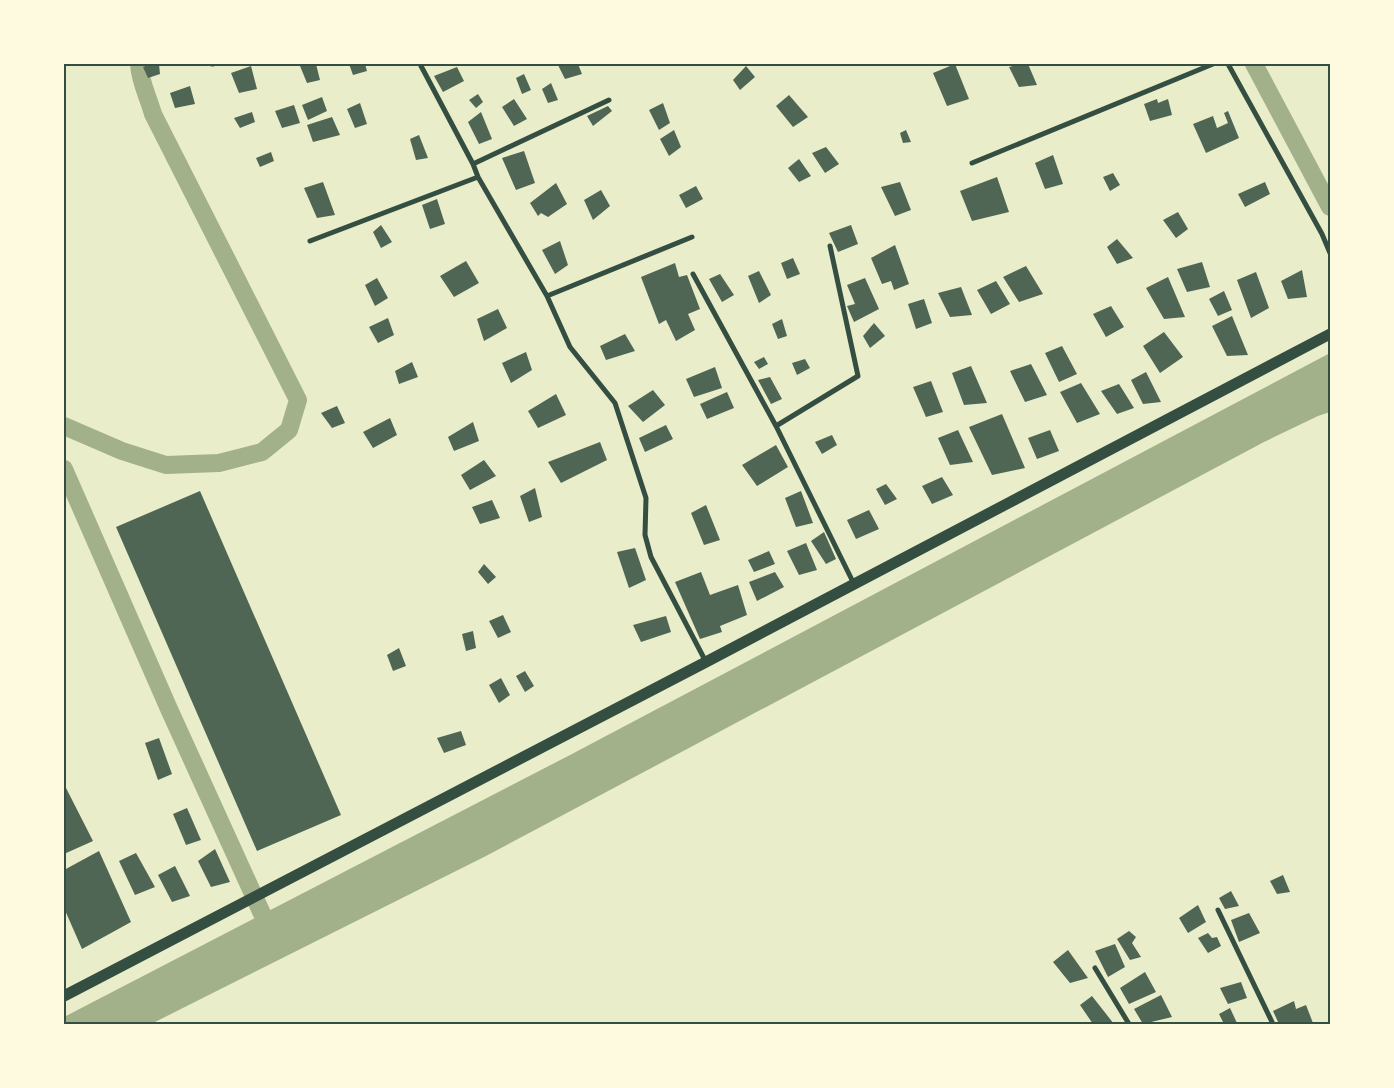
<svg xmlns="http://www.w3.org/2000/svg" width="1394" height="1088" font-family="'PT Sans',sans-serif">
  <style>
    .water { fill: #a3b18a }
    .lines { fill: none; stroke-linecap: round; stroke-linejoin: round }
    .canal { stroke: #a3b18a; stroke-width: 18 }
    .building { fill: #4f6655 }
    .minor { stroke: #344e41; stroke-width: 5 }
    .primary { stroke: #344e41; stroke-width: 11 }
    .neatline { fill: none; stroke: #344e41; stroke-width: 2 }
  </style>
  <rect width="100%" height="100%" fill="#e9edc9"/>
  <!-- water -->
  <path class="water" d="M1330,353V412L1318,416L1264,442L486,856L151,1024H64V1017L570,755Z"/>
  <g class="lines">
    <!-- canal -->
    <path class="canal" d="M1254,64L1330,207
      M64,426L122,451L166,465L219,463L262,452L289,430L298,400L153,114C148,96 140,82 139,64
      M64,469L169,709L269,929"/>
  </g>
  <!-- building -->
  <path class="building" d="M151,64H159L160,74L148,78L143,67Z
    M307,64H316L320,80L307,83L300,66Z
    M349,64H365L367,71L353,75Z
    M560,64H578L582,74L565,79L558,65Z
    M955,64L969,99L947,106L933,73Z
    M1021,64H1028L1037,85L1019,87L1009,67Z
    M251,66L257,89L239,93L231,73Z
    M746,66L755,77L740,90L733,80Z
    M457,67L464,81L443,92L434,76Z
    M524,74L531,90L522,94L516,78Z
    M551,83L558,100L548,103L542,89Z
    M190,86L195,104L175,108L170,93Z
    M478,94L483,102L476,108L469,100Z
    M789,95L808,117L793,127L776,106Z
    M322,97L327,111L308,120L302,105Z
    M514,99L527,119L514,126L502,107Z
    M1157,99L1158,103L1168,99L1172,115L1150,121L1144,104Z
    M360,103L367,124L355,128L347,109Z
    M663,103L670,123L659,130L649,110Z
    M294,105L300,123L282,128L275,111Z
    M608,106L612,111L593,126L587,116Z
    M1228,111L1239,138L1206,153L1193,124L1213,116L1217,128L1228,123L1224,113Z
    M252,112L255,122L240,128L234,118Z
    M481,112L492,139L479,144L468,122Z
    M332,117L340,135L313,142L307,125Z
    M674,130L681,147L669,156L660,139Z
    M906,130L911,142L903,143L900,133Z
    M419,135L428,158L416,160L410,139Z
    M826,147L839,164L825,173L812,153Z
    M524,151L535,183L516,190L502,158Z
    M271,152L274,161L260,167L256,158Z
    M1053,155L1063,184L1045,189L1035,163Z
    M799,159L811,176L799,182L788,168Z
    M1113,173L1120,185L1110,191L1103,177Z
    M997,177L1009,212L972,221L960,191Z
    M323,182L335,215L317,218L304,188Z
    M900,182L911,210L895,216L881,187Z
    M1265,182L1270,194L1245,207L1238,194Z
    M556,183L567,204L548,217L541,213L538,216L530,203Z
    M696,186L703,199L686,208L679,195Z
    M601,190L610,206L593,220L584,200Z
    M437,199L445,224L430,229L422,205Z
    M1178,212L1188,229L1176,238L1163,220Z
    M381,225L392,242L381,248L373,232Z
    M851,225L858,244L838,252L829,233Z
    M1117,239L1133,258L1117,264L1107,247Z
    M560,241L568,265L555,274L542,250Z
    M895,245L909,284L894,290L891,281L882,284L871,258Z
    M793,258L800,274L787,279L781,263Z
    M466,261L479,283L454,297L440,276Z
    M1202,262L1210,287L1187,292L1177,269Z
    M675,263L679,277L687,275L700,309L688,314L695,330L676,341L666,320L659,324L641,277Z
    M1026,266L1043,294L1019,302L1003,277Z
    M1302,270L1307,297L1288,299L1281,281Z
    M759,271L771,295L759,303L748,276Z
    M1256,272L1269,308L1251,318L1237,280Z
    M720,274L734,295L722,302L709,279Z
    M1168,277L1185,317L1164,319L1146,288Z
    M377,278L388,298L375,306L365,285Z
    M865,278L879,309L854,322L847,306L855,304L847,285Z
    M996,281L1010,304L991,314L977,290Z
    M961,287L972,315L950,317L938,293Z
    M1224,291L1232,310L1218,316L1209,299Z
    M924,299L932,323L916,329L908,304Z
    M1111,306L1124,327L1106,337L1093,314Z
    M498,309L507,328L484,341L477,319Z
    M1232,316L1248,355L1227,356L1212,326Z
    M388,318L394,335L378,343L369,327Z
    M782,319L787,336L778,339L772,324Z
    M874,323L885,336L870,348L863,336Z
    M1164,332L1183,357L1160,373L1143,346Z
    M625,334L635,351L606,360L600,346Z
    M1062,346L1077,374L1059,382L1045,353Z
    M526,352L532,370L511,383L502,363Z
    M764,357L768,364L759,369L754,362Z
    M805,359L810,368L797,375L792,363Z
    M412,362L418,377L399,384L395,371Z
    M1031,364L1047,395L1025,402L1010,371Z
    M971,366L987,403L964,405L952,373Z
    M715,367L722,388L694,397L686,379Z
    M1146,372L1161,402L1143,404L1131,380Z
    M770,377L782,399L771,404L758,380Z
    M931,381L943,412L926,417L913,387Z
    M1081,383L1100,414L1077,423L1060,392Z
    M1119,384L1134,408L1117,414L1101,391Z
    M653,390L665,405L643,422L628,406Z
    M727,392L734,408L707,419L700,404Z
    M556,394L566,415L538,428L528,411Z
    M337,406L345,423L332,428L321,413Z
    M1002,414L1025,468L992,475L969,427Z
    M390,418L397,435L373,448L363,432Z
    M473,422L479,441L454,451L448,437Z
    M666,425L673,439L645,452L639,438Z
    M958,430L973,462L950,465L938,438Z
    M1050,430L1059,451L1037,459L1028,438Z
    M832,435L837,445L822,454L815,442Z
    M600,442L607,460L561,483L548,462Z
    M776,445L788,467L757,486L742,465Z
    M484,460L496,476L470,490L461,475Z
    M942,477L953,495L932,504L922,486Z
    M886,484L897,499L885,505L876,489Z
    M535,488L542,517L529,522L520,496Z
    M200,491L341,815L257,851L116,527Z
    M801,491L813,523L796,527L785,498Z
    M492,500L500,518L480,524L472,507Z
    M706,505L720,540L704,545L691,513Z
    M869,510L879,529L856,539L847,520Z
    M824,532L836,559L826,564L811,541Z
    M806,543L817,570L799,575L787,551Z
    M635,548L646,580L629,588L617,552Z
    M769,551L775,564L754,572L748,560Z
    M484,564L496,577L488,584L478,572Z
    M701,572L710,595L738,585L747,615L720,626L722,632L700,639L675,582Z
    M775,572L784,587L757,601L749,582Z
    M503,615L511,632L498,638L489,621Z
    M666,616L671,632L641,642L633,625Z
    M473,631L476,648L466,651L462,634Z
    M399,648L406,666L393,671L387,655Z
    M525,671L534,686L525,692L516,676Z
    M501,678L510,695L499,703L489,685Z
    M461,731L466,745L444,753L437,738Z
    M159,738L172,774L158,780L145,743Z
    M66,788L93,841L64,854V789Z
    M187,808L201,840L186,845L173,814Z
    M215,849L230,882L211,887L198,861Z
    M99,851L131,922L82,949L64,908V870Z
    M136,853L155,887L135,895L119,861Z
    M175,866L190,896L172,902L158,875Z
    M1283,875L1290,892L1277,894L1270,881Z
    M1231,891L1239,906L1225,909L1219,898Z
    M1198,905L1206,922L1188,933L1179,918Z
    M1249,913L1260,933L1239,942L1231,920Z
    M1129,931L1136,937L1132,943L1141,957L1130,960L1117,939Z
    M1208,933L1212,938L1217,937L1221,946L1208,953L1198,938Z
    M1115,944L1125,967L1108,977L1095,951Z
    M1068,950L1088,978L1070,983L1053,962Z
    M1145,972L1156,992L1129,1004L1120,988Z
    M1241,982L1247,998L1228,1004L1220,988Z
    M1161,995L1172,1017L1143,1024L1134,1009Z
    M1092,996L1114,1024H1093L1080,1005Z
    M1294,1001L1296,1009L1306,1005L1313,1023L1310,1024H1279L1273,1011Z
    M1230,1008L1237,1023L1234,1024H1224L1219,1014Z"/>
  <g class="lines">
    <!-- minor -->
    <path class="minor" d="M212,64H213
      M420,64L473,164L478,177L547,296L570,347L615,403L646,498L645,535L651,557L706,662
      M1228,64L1322,234L1330,253
      M972,163L1213,64
      M473,164L609,100
      M310,241L478,177
      M693,274L776,426L854,584
      M547,296L692,237
      M776,426L858,376L830,246
      M1218,910L1273,1024
      M1095,968L1129,1024"/>
    <!-- primary -->
    <path class="primary" d="M64,996L706,662L1330,334"/>
  </g>
  <!-- border -->
  <rect width="1394" height="1088" fill="none" stroke="#fefae0" stroke-width="130"/>
  <rect x="65" y="65" width="1264" height="958" class="neatline"/>
</svg>
